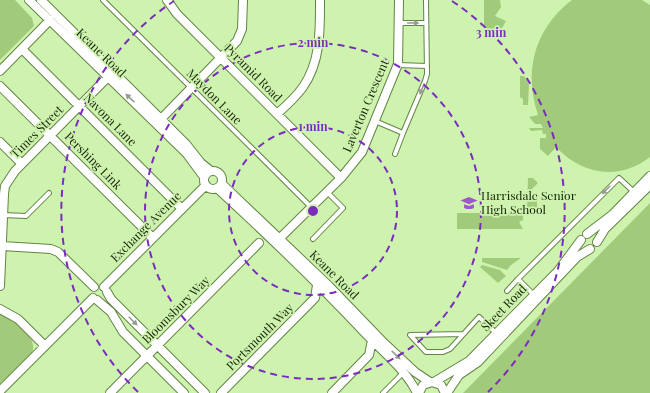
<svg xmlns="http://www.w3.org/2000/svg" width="650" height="393" font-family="'Playfair Display',serif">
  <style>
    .green { fill: #a1cb7a }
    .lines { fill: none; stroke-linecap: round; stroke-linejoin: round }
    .service-casing { stroke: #648445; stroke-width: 6 }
    .minor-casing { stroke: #648445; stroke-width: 10 }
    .service { stroke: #fff; stroke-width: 4 }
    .minor { stroke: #fff; stroke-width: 8 }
    .oneway { fill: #969c90 }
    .ring { fill: none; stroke: #7b2cbf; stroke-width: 2; stroke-dasharray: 7 5 }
    .labels { text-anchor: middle; stroke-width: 3.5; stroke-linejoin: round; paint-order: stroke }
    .street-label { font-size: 12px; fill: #162309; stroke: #cef3ae }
    .poi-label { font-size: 12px; fill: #162309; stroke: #cef3ae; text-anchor: start }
    .centre { fill: #7b2cbf; stroke: #cef3ae; stroke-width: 2 }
    .ring-label { font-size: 12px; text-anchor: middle; font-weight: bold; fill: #7b2cbf; stroke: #cef3ae; stroke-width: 3.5; stroke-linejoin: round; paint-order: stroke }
  </style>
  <rect width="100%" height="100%" fill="#cef3ae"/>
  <!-- green -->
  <path class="green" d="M0,0H15L32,18L34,26L0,60Z
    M484,0H500L501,7L495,16L506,21L497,37L484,30Z
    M572,0H642L650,5V157C619,181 582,175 556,147L548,156L540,149V138H546V134H543L542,130L531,131L529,128H543L541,124H535L529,117L538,115C523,71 535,28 572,0Z
    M520,76H524L529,84L528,105H523V99L520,97Z
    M528,178H533L538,183L531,190L533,192L531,194L537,200V209H527Z
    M650,203V393H463Z
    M457,213H523V220L519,222L523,229H457Z
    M482,258H521L511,265L507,270L482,262Z
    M482,265L500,270L506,276L498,283L480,267Z
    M0,312C13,319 39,336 32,353L0,385Z"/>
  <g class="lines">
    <defs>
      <path id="service" d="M103,0L311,207
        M399,23H426
        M398,65L427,66
        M375,121L403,133L425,81L427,74L426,0
        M395,154L403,133
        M3,215L26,216L49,193
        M313,239L343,208L327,192
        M507,291L518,279
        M534,295L518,279L619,178L634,192
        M463,334L410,335L426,352H443L450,349L479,317L496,333
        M383,393L403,373"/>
      <path id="minor" d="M29,0L187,154L204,177
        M41,0L186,144L201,163L211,171
        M167,0L177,14L341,178
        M22,49L181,208
        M0,71L50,20
        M0,86L152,237
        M277,114C286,106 296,97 303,87C321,61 320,30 320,0
        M161,119L237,41L242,29L243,0
        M0,142L22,164
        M204 180a9 9 0 1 1 18 0a9 9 0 1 1-18 0Z
        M222,184L329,286L384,343L415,372L430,382
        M217,188C268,235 318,283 365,333C383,352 406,370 417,393
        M587,234L612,215L650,176
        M280,238L341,178L362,152L398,64L399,0
        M597,242L605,229L650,185
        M2,246L51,249L58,252L94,287
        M0,286L4,194L5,186L15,171L108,77
        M104,287L206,185
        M107,292L111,299L205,393
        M97,300L111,312L123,332L184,393
        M0,309L18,319L45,346
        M434,382L469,361L558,271L581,240
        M0,391L93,298
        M110,393L259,243
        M221,393L315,298L317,285
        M332,393L369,355L372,340
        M419,393L423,385L432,382L441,385L445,393
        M447,393L459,375L478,362L577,257L590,249"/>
    </defs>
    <!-- service casing -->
    <use href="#service" class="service-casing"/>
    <!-- minor casing -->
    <use href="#minor" class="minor-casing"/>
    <!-- service -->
    <use href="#service" class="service"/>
    <!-- minor -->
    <use href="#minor" class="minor"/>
  </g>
  <!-- one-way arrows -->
  <defs><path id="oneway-solid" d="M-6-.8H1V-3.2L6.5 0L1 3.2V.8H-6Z"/></defs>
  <g class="oneway">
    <use href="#oneway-solid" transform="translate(413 23)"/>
    <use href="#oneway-solid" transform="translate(422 89) rotate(113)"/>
    <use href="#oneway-solid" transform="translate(130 98) rotate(-137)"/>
    <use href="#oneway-solid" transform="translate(606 190) rotate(135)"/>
    <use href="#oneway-solid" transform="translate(133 321) rotate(45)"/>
    <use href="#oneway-solid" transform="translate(396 355) rotate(44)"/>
  </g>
  <!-- distance rings -->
  <g class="ring">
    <circle cx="313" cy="211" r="84"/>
    <circle cx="313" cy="211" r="168"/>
    <path d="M138 392A252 252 0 0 1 174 1M452 1A252 252 0 0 1 488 392"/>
  </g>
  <!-- icons -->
  <defs>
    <symbol id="school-bare" viewBox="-9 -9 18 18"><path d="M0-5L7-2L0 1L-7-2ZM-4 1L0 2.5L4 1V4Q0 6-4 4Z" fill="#9e56c9" stroke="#cef3ae" stroke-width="2.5" paint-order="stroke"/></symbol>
  </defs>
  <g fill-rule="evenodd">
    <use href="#school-bare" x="458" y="192" width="22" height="22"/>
  </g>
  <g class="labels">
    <!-- street labels -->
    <g class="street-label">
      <text transform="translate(101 53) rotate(44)" y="4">Keane Road</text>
      <text transform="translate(253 73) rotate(45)" y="4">Pyramid Road</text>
      <text transform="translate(214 97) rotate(45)" y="4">Maydon Lane</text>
      <text transform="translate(366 106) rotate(-67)" y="4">Laverton Crescent</text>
      <text transform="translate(110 120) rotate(45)" y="4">Navona Lane</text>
      <text transform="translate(37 132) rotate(-45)" y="4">Times Street</text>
      <text transform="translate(93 161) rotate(45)" y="4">Pershing Link</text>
      <text transform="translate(146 227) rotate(-45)" y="4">Exchange Avenue</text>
      <text transform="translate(334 275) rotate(45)" y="4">Keane Road</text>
      <text transform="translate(504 308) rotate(-46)" y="4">Skeet Road</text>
      <text transform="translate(176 310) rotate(-45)" y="4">Bloomsbury Way</text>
      <text transform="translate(260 337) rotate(-45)" y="4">Portsmouth Way</text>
    </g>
    <!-- poi labels -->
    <g class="poi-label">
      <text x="481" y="200">Harrisdale Senior<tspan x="481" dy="14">High School</tspan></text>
    </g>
  </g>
  <circle cx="313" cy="211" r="6" class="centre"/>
  <g class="ring-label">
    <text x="491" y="37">3 min</text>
    <text x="313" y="47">2 min</text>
    <text x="313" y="131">1 min</text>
  </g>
</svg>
